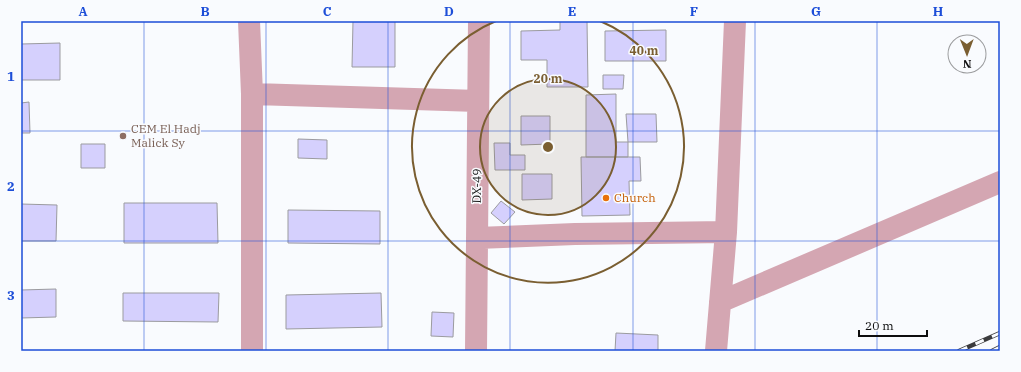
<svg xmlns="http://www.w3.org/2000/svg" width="1021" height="372" font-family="'IBM Plex Serif',serif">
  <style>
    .building { fill: #d5d0fd; stroke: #9b9b9f }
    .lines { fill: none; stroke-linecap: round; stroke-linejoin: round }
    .minor { stroke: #d4a6b2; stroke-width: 22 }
    .rail-casing { stroke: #3b3b3d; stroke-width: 4.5 }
    .rail { stroke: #f9fbfe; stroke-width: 3; stroke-dasharray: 9; stroke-linecap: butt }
    .grid { fill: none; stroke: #1d4ed8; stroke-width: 1; stroke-opacity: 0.55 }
    .ring { fill: none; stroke: #7a5e31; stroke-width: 2 }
    .education-dot { fill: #8d6e63; stroke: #f9fbfe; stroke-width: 1.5 }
    .food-dot { fill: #e8710a; stroke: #f9fbfe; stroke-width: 1.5 }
    .labels { text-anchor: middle; stroke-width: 3; stroke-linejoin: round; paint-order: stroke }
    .education-label { font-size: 12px; fill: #785e54; stroke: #f9fbfe; text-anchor: start }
    .street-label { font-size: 12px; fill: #0d0d0e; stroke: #f9fbfe }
    .food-label { font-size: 12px; fill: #c56008; stroke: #f9fbfe; text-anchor: start }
    .centre { fill: #7a5e31; stroke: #f9fbfe; stroke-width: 2 }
    .ring-label { font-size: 12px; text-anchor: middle; font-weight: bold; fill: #7a5e31; stroke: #f9fbfe; stroke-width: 3; stroke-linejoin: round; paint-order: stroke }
    .neatline { fill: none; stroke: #1d4ed8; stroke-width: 1.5 }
    .grid-label { font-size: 13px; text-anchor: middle; font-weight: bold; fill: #1d4ed8 }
  </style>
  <rect width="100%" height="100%" fill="#f9fbfe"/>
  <!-- building -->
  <path class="building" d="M353,21H395V67H352Z
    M560,21H587L588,87H547V60H521V31L560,30Z
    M666,30V61H605V31Z
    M60,43V80H21V44Z
    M603,75H624L623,89H603Z
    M616,94V142H628V157H586V95Z
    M29,102L30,133H21V103Z
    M626,114H656L657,142H628Z
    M521,116H550V144L521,145Z
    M298,139L327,140V159L298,158Z
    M494,143H510V155H525V170H495Z
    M81,144H105V168H81Z
    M581,157H640L641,181H629L630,215L582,216Z
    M522,174H552V199L522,200Z
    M501,201L515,212L504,224L491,213Z
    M124,203H217L218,243H124Z
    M21,204L57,205L56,241H21Z
    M288,210L380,211V244L288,243Z
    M56,289V317L21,318V290Z
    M123,293H219L218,322L123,321Z
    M381,293L382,327L286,329V295Z
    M432,312L454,313L453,337L431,336Z
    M616,333L658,335V351H615Z"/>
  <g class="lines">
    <!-- minor -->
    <path class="minor" d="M249,21L252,94V351
      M252,94L478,101
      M477,238L575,234L726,232
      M720,302L1000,182
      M476,351L479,21
      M716,351L726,232L735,21"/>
    <defs>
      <path id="rail" d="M959,351L1000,333
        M992,351L1000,347"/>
    </defs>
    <!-- rail casing -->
    <use href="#rail" class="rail-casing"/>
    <!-- rail -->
    <use href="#rail" class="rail"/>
  </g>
  <!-- grid -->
  <path class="grid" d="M144,21V351M266,21V351M388,21V351M510,21V351M633,21V351M755,21V351M877,21V351M21,131H1000M21,241H1000"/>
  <!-- distance rings -->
  <circle cx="548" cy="147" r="68" fill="#7a5e31" fill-opacity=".12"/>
  <g class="ring">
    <circle cx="548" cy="147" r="68"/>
    <path d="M600 21A136 136 0 1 1 496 21"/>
  </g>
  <!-- markers -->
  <circle class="education-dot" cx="123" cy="136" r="4"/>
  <circle class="food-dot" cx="606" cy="198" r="4"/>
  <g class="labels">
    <!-- education labels -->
    <g class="education-label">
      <text x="131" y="133">CEM El Hadj<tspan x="131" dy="14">Malick Sy</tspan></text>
    </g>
    <!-- street labels -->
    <g class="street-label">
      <text transform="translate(477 186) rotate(-89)" y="4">DX-49</text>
    </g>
    <!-- food labels -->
    <g class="food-label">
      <text x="614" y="202">Church</text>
    </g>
  </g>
  <circle cx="548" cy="147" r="6" class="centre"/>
  <g class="ring-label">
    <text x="644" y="55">40 m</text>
    <text x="548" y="83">20 m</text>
  </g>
  <!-- border -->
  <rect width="1021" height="372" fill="none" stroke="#f9fbfe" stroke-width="44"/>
  <!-- north arrow -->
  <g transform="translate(967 54) rotate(179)"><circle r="19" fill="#f9fbfe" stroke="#9b9c9e"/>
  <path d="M0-3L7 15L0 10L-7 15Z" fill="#7a5e31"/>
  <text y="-6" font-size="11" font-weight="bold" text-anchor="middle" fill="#0d0d0e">N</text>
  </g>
  <!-- scale -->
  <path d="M859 330v6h68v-6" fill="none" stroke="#0d0d0e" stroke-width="2"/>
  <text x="865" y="330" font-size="12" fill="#0d0d0e" stroke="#f9fbfe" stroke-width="3" paint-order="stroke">20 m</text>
  <rect x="22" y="22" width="977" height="328" class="neatline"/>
  <g class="grid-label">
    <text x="83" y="16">A</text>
    <text x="205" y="16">B</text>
    <text x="327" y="16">C</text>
    <text x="449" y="16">D</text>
    <text x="572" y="16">E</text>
    <text x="694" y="16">F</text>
    <text x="816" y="16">G</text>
    <text x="938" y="16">H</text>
    <text x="11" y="81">1</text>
    <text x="11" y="191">2</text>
    <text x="11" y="300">3</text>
  </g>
</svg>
